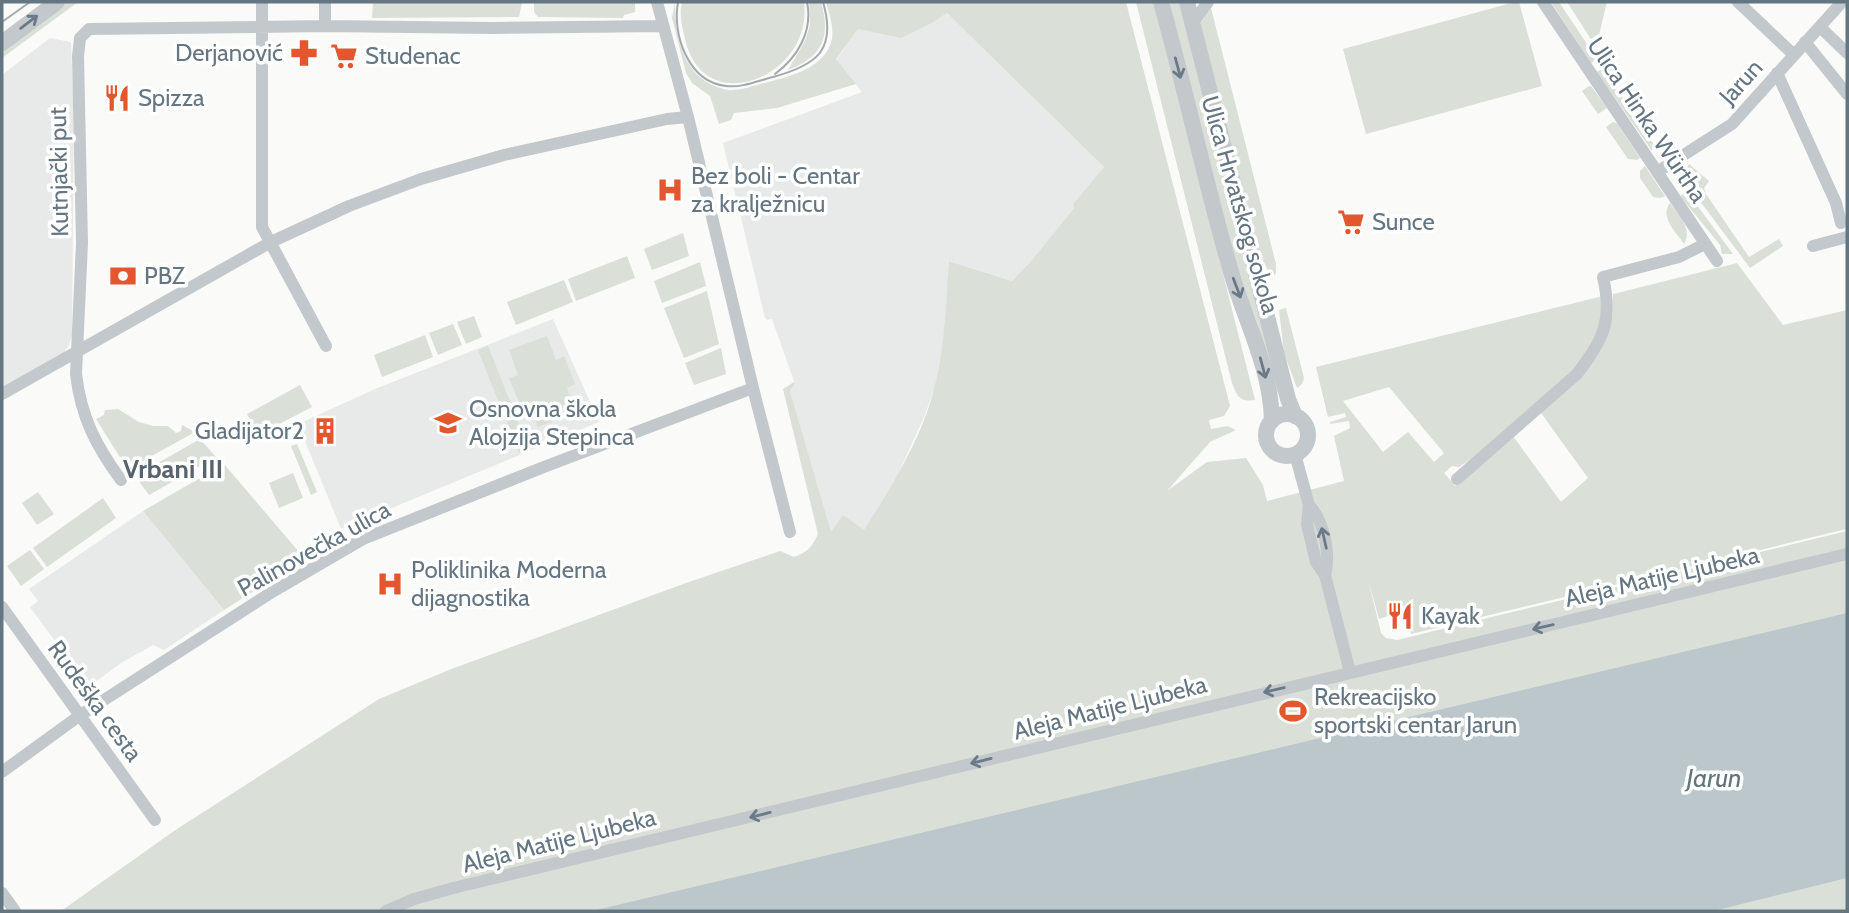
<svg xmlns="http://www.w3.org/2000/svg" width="1849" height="913" font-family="Cabin,sans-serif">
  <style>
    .built { fill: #e8e9e9 }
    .green { fill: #dadfd7; fill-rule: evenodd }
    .water { fill: #bbc7cb }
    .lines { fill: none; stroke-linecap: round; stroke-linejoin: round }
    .minor { stroke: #c3c8cc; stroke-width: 12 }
    .tertiary { stroke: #c3c8cc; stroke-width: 16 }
    .tram { stroke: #a2aab0; stroke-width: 2 }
    .oneway { stroke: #6a7a87 }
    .labels { text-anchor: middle; stroke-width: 7; stroke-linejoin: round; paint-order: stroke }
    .poi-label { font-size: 24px; fill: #657683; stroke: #fff; text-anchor: start }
    .street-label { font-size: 24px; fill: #657683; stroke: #fff }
    .neighbourhood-label { font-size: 26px; font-weight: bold; fill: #57646e; stroke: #fff }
    .water-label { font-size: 26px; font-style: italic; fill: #60757c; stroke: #fff }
  </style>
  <rect width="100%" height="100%" fill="#fafaf8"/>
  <!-- built -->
  <path class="built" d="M947,13L1104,167L1073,204L1074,208L1031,261L1012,281L950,261L943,342L935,387L924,417L898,474L864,531L831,533L790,391L795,384L772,319L767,320L765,318L723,143L862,92L836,60L858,29L901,37L932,23Z
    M50,38L71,42L74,118L72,336L68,347L63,354L2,390V75Z
    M553,319L599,422L341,529L298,424L375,389Z
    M143,511L224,610L164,650L153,645L121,663L91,685H87L30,607L38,601L29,589Z"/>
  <!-- green -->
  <path class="green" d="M67,2H78L2,58V52Z
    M373,2H522L519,17L372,18Z
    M534,2H635V12L624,15L623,18L538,17L534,12Z
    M675,2C675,35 682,74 717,87C722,88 727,91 732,90C744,90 757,84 769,82C793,75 825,68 832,39C834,26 829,14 826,2H1126L1230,406L1224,416L1209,420L1211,429L1227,426L1236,430L1210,442L1167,491L1207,462L1246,458L1263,485L1267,501L1344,481L1334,436L1350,428L1349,421L1330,424V422L1346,417L1345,413L1328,417L1316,367L1603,296L1601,325L1578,366L1471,459L1459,467L1452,466L1444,473L1455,486L1513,436L1561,502L1588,478L1541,413L1610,325L1613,314V294L1737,263L1783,325L1847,310V529L1411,634L1404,606L1393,609V614L1379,619L1368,579L1381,633L1386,638L1397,640L1847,531V911H61L174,831L379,699L454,668L686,583L780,551L794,557C808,552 812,547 818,534L783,389L794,382L795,384L790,391L831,532L843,515L864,530C892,485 923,437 935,385C945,344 946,302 949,261L1012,281L1031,261L1074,208L1073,204L1104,167L947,13L932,23L901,38L858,29L836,59L856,84L777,108L734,113L731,120L719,124L710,96L692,83L686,73L672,18ZM1389,387L1444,453L1434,462L1408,432L1383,452L1343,401Z
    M682,2H804C814,76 704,122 685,39C682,26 679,15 682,2Z
    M809,2H821C831,36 823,57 788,70L805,41L810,25Z
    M1136,2H1154L1255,400C1240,402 1237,397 1232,383Z
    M1169,2H1180L1279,392L1275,393L1257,322L1240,281Z
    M1515,2H1519L1542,86L1366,134L1343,49Z
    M1551,2H1559L1597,59L1591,63Z
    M1567,2H1607L1596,47Z
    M1211,8L1276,264V273L1272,279L1257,248L1201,27V22Z
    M1603,68L1653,143L1652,151L1597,72Z
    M1589,86H1591L1607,108L1598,114L1582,91Z
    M1613,122L1617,123L1640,158L1637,160L1628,159L1606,127Z
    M1689,164L1709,181L1704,188L1706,194L1749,257L1779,239L1783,246L1750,268L1685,181L1683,172Z
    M1645,166L1665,196L1660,198L1653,197L1640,178V171Z
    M1685,193H1688L1733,254H1722L1720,245L1680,196Z
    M1670,203C1679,216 1693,229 1684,244C1676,232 1659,217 1670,203Z
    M683,233L689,256L652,270L644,249Z
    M627,256L635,278L576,301L568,279Z
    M700,262L706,286L662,303L654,281Z
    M564,280L573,302L516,325L507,302Z
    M707,291L719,344L684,358L664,308Z
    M1286,308L1304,378L1302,384L1297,388L1284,353L1279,310Z
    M474,316L482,337L466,344L457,322Z
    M453,324L462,345L438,355L429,333Z
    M425,335L433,357L382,377L374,355Z
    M547,336L556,360L564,356L575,384L567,388L576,412L538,427L529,404L521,407L509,378L518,375L509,350Z
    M488,346L529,449L519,453L478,350Z
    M721,348L726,374L694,385L685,363Z
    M300,385L312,407L258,435L247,414Z
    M118,409L139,422L153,426H168L176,433L181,431L182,425L195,432L132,467L121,459L96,419L104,415L105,410Z
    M200,439L216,457L149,495L135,476Z
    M297,444L317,492L311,495L291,446Z
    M224,464L305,559L224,610L143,511Z
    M293,473L303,498L279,508L269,483Z
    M38,492L54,514L37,525L22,503Z
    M103,498L116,518L47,567L33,548Z
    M30,550L44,569L21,586L7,566Z"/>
  <!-- water -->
  <path class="water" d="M1847,613V878L1713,911H592Z"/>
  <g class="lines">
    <!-- minor -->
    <path class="minor" d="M262,2V227L326,346
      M657,2L688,117L753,388L790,532
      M1543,2L1717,261
      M1738,2L1794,55
      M1192,24L1208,2
      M325,26V2
      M1820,27L1847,53
      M1805,42L1847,94
      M1777,73L1836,203L1841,223
      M1657,172L1732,124L1842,2
      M1813,246L1847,237
      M2,394L271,242L349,206L421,179L504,155L667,119L688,117
      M1295,454L1309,505L1307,524L1316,562L1325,575L1350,672
      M1457,479L1577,374C1604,339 1613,320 1603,277L1679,257L1705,244
      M121,480C96,446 81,417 76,374L82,243L78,56L80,38L89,29L325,26L493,28L662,26
      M1309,505C1324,521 1331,554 1325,575
      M2,607L155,820
      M2,772L79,716L272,592L363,539L549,465L753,388
      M2,893L15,911
      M386,911L414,899L457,887L1847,554"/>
    <!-- tertiary -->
    <path class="tertiary" d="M1161,2C1186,91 1205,182 1231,272C1245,321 1271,368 1272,421
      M1187,2L1288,399L1295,416
      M2,43L57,2
      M1266 435a21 21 0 1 1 42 0a21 21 0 1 1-42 0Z"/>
    <!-- tram -->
    <path class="tram" d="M678,2C672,34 688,82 726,86C742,88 757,81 773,77C817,65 837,50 823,2
      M2,22L30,2
      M775,74C798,57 813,31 807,2"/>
  </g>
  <!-- one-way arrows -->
  <defs><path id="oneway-shaft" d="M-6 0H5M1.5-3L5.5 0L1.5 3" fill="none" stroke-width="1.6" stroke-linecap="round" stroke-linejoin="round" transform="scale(1.75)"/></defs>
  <g class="oneway">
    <use href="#oneway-shaft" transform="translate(29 22) rotate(-37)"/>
    <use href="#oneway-shaft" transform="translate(1178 68) rotate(75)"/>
    <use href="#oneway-shaft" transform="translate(1237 288) rotate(69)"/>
    <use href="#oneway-shaft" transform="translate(1263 368) rotate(75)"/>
    <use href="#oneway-shaft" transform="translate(1324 538) rotate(-103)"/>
    <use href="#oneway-shaft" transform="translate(1543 627) rotate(167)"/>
    <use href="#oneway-shaft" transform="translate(1274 690) rotate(167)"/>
    <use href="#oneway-shaft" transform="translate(981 761) rotate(166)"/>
    <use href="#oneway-shaft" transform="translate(760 815) rotate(166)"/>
  </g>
  <!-- icons -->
  <defs>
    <symbol id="pharmacy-bare" viewBox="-9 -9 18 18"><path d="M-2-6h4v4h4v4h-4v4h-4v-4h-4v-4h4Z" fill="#e4572e" stroke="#fff" stroke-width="2.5" paint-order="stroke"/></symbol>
    <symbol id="supermarket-bare" viewBox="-9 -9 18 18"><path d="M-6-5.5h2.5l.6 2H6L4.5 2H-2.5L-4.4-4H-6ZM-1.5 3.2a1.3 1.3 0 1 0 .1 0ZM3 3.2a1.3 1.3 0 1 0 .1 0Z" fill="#e4572e" stroke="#fff" stroke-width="2.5" paint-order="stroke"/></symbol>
    <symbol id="restaurant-bare" viewBox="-9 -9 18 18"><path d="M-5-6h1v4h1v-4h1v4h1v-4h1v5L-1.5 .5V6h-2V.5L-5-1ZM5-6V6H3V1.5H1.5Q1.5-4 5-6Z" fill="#e4572e" stroke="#fff" stroke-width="2.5" paint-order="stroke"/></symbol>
    <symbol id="hospital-bare" viewBox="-9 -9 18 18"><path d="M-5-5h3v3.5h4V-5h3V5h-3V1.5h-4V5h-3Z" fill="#e4572e" stroke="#fff" stroke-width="2.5" paint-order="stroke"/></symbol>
    <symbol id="bank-bare" viewBox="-9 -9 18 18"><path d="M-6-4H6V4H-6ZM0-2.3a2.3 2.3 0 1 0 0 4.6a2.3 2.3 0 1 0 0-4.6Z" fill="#e4572e" stroke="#fff" stroke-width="2.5" paint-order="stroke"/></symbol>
    <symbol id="school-bare" viewBox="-9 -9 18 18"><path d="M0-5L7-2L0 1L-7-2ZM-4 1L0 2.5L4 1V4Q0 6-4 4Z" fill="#e4572e" stroke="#fff" stroke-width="2.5" paint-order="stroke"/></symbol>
    <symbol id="building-bare" viewBox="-9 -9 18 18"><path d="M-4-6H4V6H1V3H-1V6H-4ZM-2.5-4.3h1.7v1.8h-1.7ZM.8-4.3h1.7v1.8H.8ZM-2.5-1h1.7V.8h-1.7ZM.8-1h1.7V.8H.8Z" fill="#e4572e" stroke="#fff" stroke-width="2.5" paint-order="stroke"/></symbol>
    <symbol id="stadium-bare" viewBox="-9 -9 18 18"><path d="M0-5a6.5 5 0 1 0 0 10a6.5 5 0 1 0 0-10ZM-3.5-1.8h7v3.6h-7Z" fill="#e4572e" stroke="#fff" stroke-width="2.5" paint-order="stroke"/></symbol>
  </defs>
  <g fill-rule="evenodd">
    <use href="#pharmacy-bare" x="285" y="34" width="38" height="38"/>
    <use href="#supermarket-bare" x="325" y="37" width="38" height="38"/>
    <use href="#restaurant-bare" x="98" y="79" width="38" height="38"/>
    <use href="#hospital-bare" x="651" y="171" width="38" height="38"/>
    <use href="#supermarket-bare" x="1332" y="203" width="38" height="38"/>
    <use href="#bank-bare" x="104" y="257" width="38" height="38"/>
    <use href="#school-bare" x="429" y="404" width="38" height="38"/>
    <use href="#building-bare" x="306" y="412" width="38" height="38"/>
    <use href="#hospital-bare" x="371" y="565" width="38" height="38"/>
    <use href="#restaurant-bare" x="1381" y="597" width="38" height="38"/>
    <use href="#stadium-bare" x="1274" y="692" width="38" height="38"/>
  </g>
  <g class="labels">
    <!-- poi labels -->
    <g class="poi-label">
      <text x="283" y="61" text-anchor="end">Derjanović</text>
      <text x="365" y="64">Studenac</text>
      <text x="138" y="106">Spizza</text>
      <text x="691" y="184">Bez boli - Centar<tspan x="691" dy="28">za kralježnicu</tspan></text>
      <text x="1372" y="230">Sunce</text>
      <text x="144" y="284">PBZ</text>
      <text x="469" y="417">Osnovna škola<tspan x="469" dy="28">Alojzija Stepinca</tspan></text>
      <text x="304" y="439" text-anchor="end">Gladijator2</text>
      <text x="411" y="578">Poliklinika Moderna<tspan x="411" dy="28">dijagnostika</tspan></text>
      <text x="1421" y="624">Kayak</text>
      <text x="1314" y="705">Rekreacijsko<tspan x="1314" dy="28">sportski centar Jarun</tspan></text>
    </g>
    <!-- street labels -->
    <g class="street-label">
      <text transform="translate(1741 82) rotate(-48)" y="8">Jarun</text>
      <text transform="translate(1647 120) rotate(56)" y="8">Ulica Hinka Würtha</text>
      <text transform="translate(59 172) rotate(-91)" y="8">Kutnjački put</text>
      <text transform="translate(1240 205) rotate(74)" y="8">Ulica Hrvatskog sokola</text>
      <text transform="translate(314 549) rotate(-29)" y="8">Palinovečka ulica</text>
      <text transform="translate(1662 577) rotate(-13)" y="8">Aleja Matije Ljubeka</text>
      <text transform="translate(95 701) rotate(54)" y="8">Rudeška cesta</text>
      <text transform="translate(1110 708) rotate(-14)" y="8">Aleja Matije Ljubeka</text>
      <text transform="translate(559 841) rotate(-14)" y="8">Aleja Matije Ljubeka</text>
    </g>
    <!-- neighbourhood labels -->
    <g class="neighbourhood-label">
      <text x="173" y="478">Vrbani III</text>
    </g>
    <!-- water labels -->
    <g class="water-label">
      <text x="1714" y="787">Jarun</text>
    </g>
  </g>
  <!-- border -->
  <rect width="1849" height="913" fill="none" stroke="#657683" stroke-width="7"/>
</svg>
